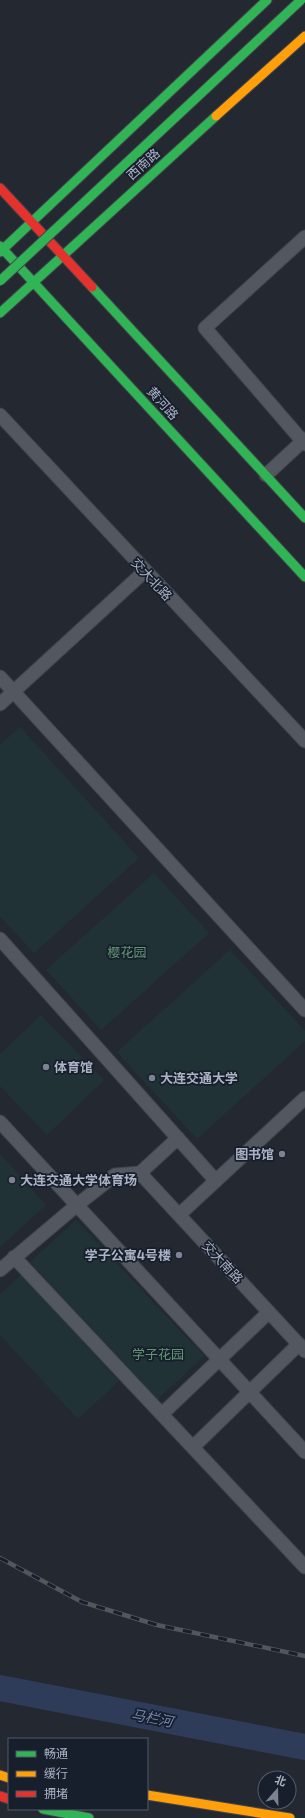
<svg xmlns="http://www.w3.org/2000/svg" width="305" height="1818" font-family="'Exo 2','Noto Sans SC',sans-serif">
  <style>
    .green { fill: #213237 }
    .lines { fill: none; stroke-linecap: round; stroke-linejoin: round }
    .river { stroke: #2e3c59; stroke-width: 26 }
    .street-casing { stroke: #40434a; stroke-width: 15 }
    .fast-casing { stroke: #41454e; stroke-width: 11 }
    .slow-casing { stroke: #41454e; stroke-width: 11 }
    .jam-casing { stroke: #41454e; stroke-width: 11 }
    .street { stroke: #535860; stroke-width: 13 }
    .fast { stroke: #30b455; stroke-width: 9 }
    .slow { stroke: #ff9f0a; stroke-width: 9 }
    .jam { stroke: #e5322d; stroke-width: 9 }
    .rail-casing { stroke: #52565d; stroke-width: 4.5 }
    .rail { stroke: #171e2c; stroke-width: 3; stroke-dasharray: 9; stroke-linecap: butt }
    .fast-bridge-casing { stroke: #41454e; stroke-width: 11; stroke-linecap: butt }
    .fast-bridge { stroke: #30b455; stroke-width: 9 }
    .poi-dot { fill: #7c8291; stroke: #171e2c; stroke-width: 1.5 }
    .labels { text-anchor: middle; stroke-width: 3.5; stroke-linejoin: round; paint-order: stroke }
    .street-label { font-size: 13px; fill: #abb3c5; stroke: #171e2c }
    .park-label { font-size: 13px; fill: #629673; stroke: #171e2c }
    .poi-label { font-size: 13px; font-weight: bold; fill: #abb3c5; stroke: #171e2c; text-anchor: start }
    .water-label { font-size: 14px; font-style: italic; fill: #7286b0; stroke: #171e2c }
  </style>
  <rect width="100%" height="100%" fill="#242831"/>
  <!-- green -->
  <path class="green" d="M20,727L139,858L34,953L0,916V745Z
    M154,873L209,933L101,1030L46,970Z
    M230,950L305,1031V1041L197,1139L117,1052Z
    M41,1015L104,1080L47,1135L0,1086V1054Z
    M0,1154L46,1205L0,1247Z
    M76,1220L204,1356L158,1399L30,1262Z
    M21,1275L119,1381L78,1419L0,1335V1294Z"/>
  <g class="lines">
    <!-- river -->
    <path class="river" d="M0,1688L305,1747"/>
    <defs>
      <path id="street" d="M305,237L205,328L305,444
        M0,415L305,741
        M266,475L305,439
        M0,677L305,1010
        M0,704L145,571
        M0,939L216,1181
        M0,1122L305,1452
        M140,1173L305,1351
        M180,1214L305,1098
        M14,1257L305,1567
        M0,1270L77,1205L115,1175L140,1173L178,1138
        M162,1414L269,1312
        M193,1447L299,1344"/>
      <path id="fast" d="M0,246L305,577
        M0,252L267,0
        M92,287L305,518
        M0,313L216,116
        M43,1809L89,1818"/>
      <path id="slow" d="M216,116L305,36
        M0,1775L9,1778
        M147,1795L290,1818"/>
      <path id="jam" d="M0,188L92,287
        M0,1796L9,1799"/>
    </defs>
    <!-- street casing -->
    <use href="#street" class="street-casing"/>
    <!-- fast casing -->
    <use href="#fast" class="fast-casing"/>
    <!-- slow casing -->
    <use href="#slow" class="slow-casing"/>
    <!-- jam casing -->
    <use href="#jam" class="jam-casing"/>
    <!-- street -->
    <use href="#street" class="street"/>
    <!-- fast -->
    <use href="#fast" class="fast"/>
    <!-- slow -->
    <use href="#slow" class="slow"/>
    <!-- jam -->
    <use href="#jam" class="jam"/>
    <defs>
      <path id="rail" d="M0,1558L82,1602L157,1625L305,1656"/>
    </defs>
    <!-- rail casing -->
    <use href="#rail" class="rail-casing"/>
    <!-- rail -->
    <use href="#rail" class="rail"/>
    <defs>
      <path id="fast-bridge" d="M0,281L301,0"/>
    </defs>
    <!-- fast-bridge casing -->
    <use href="#fast-bridge" class="fast-bridge-casing"/>
    <!-- fast-bridge -->
    <use href="#fast-bridge" class="fast-bridge"/>
  </g>
  <!-- markers -->
  <g class="poi-dot">
    <circle cx="46" cy="1067" r="4"/>
    <circle cx="152" cy="1078" r="4"/>
    <circle cx="282" cy="1154" r="4"/>
    <circle cx="12" cy="1180" r="4"/>
    <circle cx="179" cy="1255" r="4"/>
  </g>
  <g class="labels">
    <!-- street labels -->
    <g class="street-label">
      <text transform="translate(143 164) rotate(-42)" y="5">西南路</text>
      <text transform="translate(163 403) rotate(48)" y="5">黄河路</text>
      <text transform="translate(152 579) rotate(47)" y="5">交大北路</text>
      <text transform="translate(223 1262) rotate(47)" y="5">交大南路</text>
    </g>
    <!-- park labels -->
    <g class="park-label">
      <text x="127" y="957">樱花园</text>
      <text x="158" y="1359">学子花园</text>
    </g>
    <!-- poi labels -->
    <g class="poi-label">
      <text x="54" y="1072">体育馆</text>
      <text x="160" y="1083">大连交通大学</text>
      <text x="274" y="1159" text-anchor="end">图书馆</text>
      <text x="20" y="1185">大连交通大学体育场</text>
      <text x="171" y="1260" text-anchor="end">学子公寓4号楼</text>
    </g>
    <!-- water labels -->
    <g class="water-label">
      <text transform="translate(152 1718) rotate(11)" y="5">马栏河</text>
    </g>
  </g>
  <!-- legend -->
  <rect x="8" y="1738" width="140" height="72" fill="#171e2c" stroke="#525a69"/>
  <rect x="16" y="1751" width="20" height="6" fill="#30b455" stroke="#525a69"/>
  <text x="44" y="1758" font-size="12" fill="#abb3c5">畅通</text>
  <rect x="16" y="1771" width="20" height="6" fill="#ff9f0a" stroke="#525a69"/>
  <text x="44" y="1778" font-size="12" fill="#abb3c5">缓行</text>
  <rect x="16" y="1791" width="20" height="6" fill="#e5322d" stroke="#525a69"/>
  <text x="44" y="1798" font-size="12" fill="#abb3c5">拥堵</text>
  <!-- north arrow -->
  <g transform="translate(277 1790) rotate(20)"><circle r="19" fill="#171e2c" stroke="#525a69"/>
  <path d="M0-3L7 15L0 10L-7 15Z" fill="#7c8291"/>
  <text y="-6" font-size="11" font-weight="bold" text-anchor="middle" fill="#abb3c5">北</text>
  </g>
</svg>
